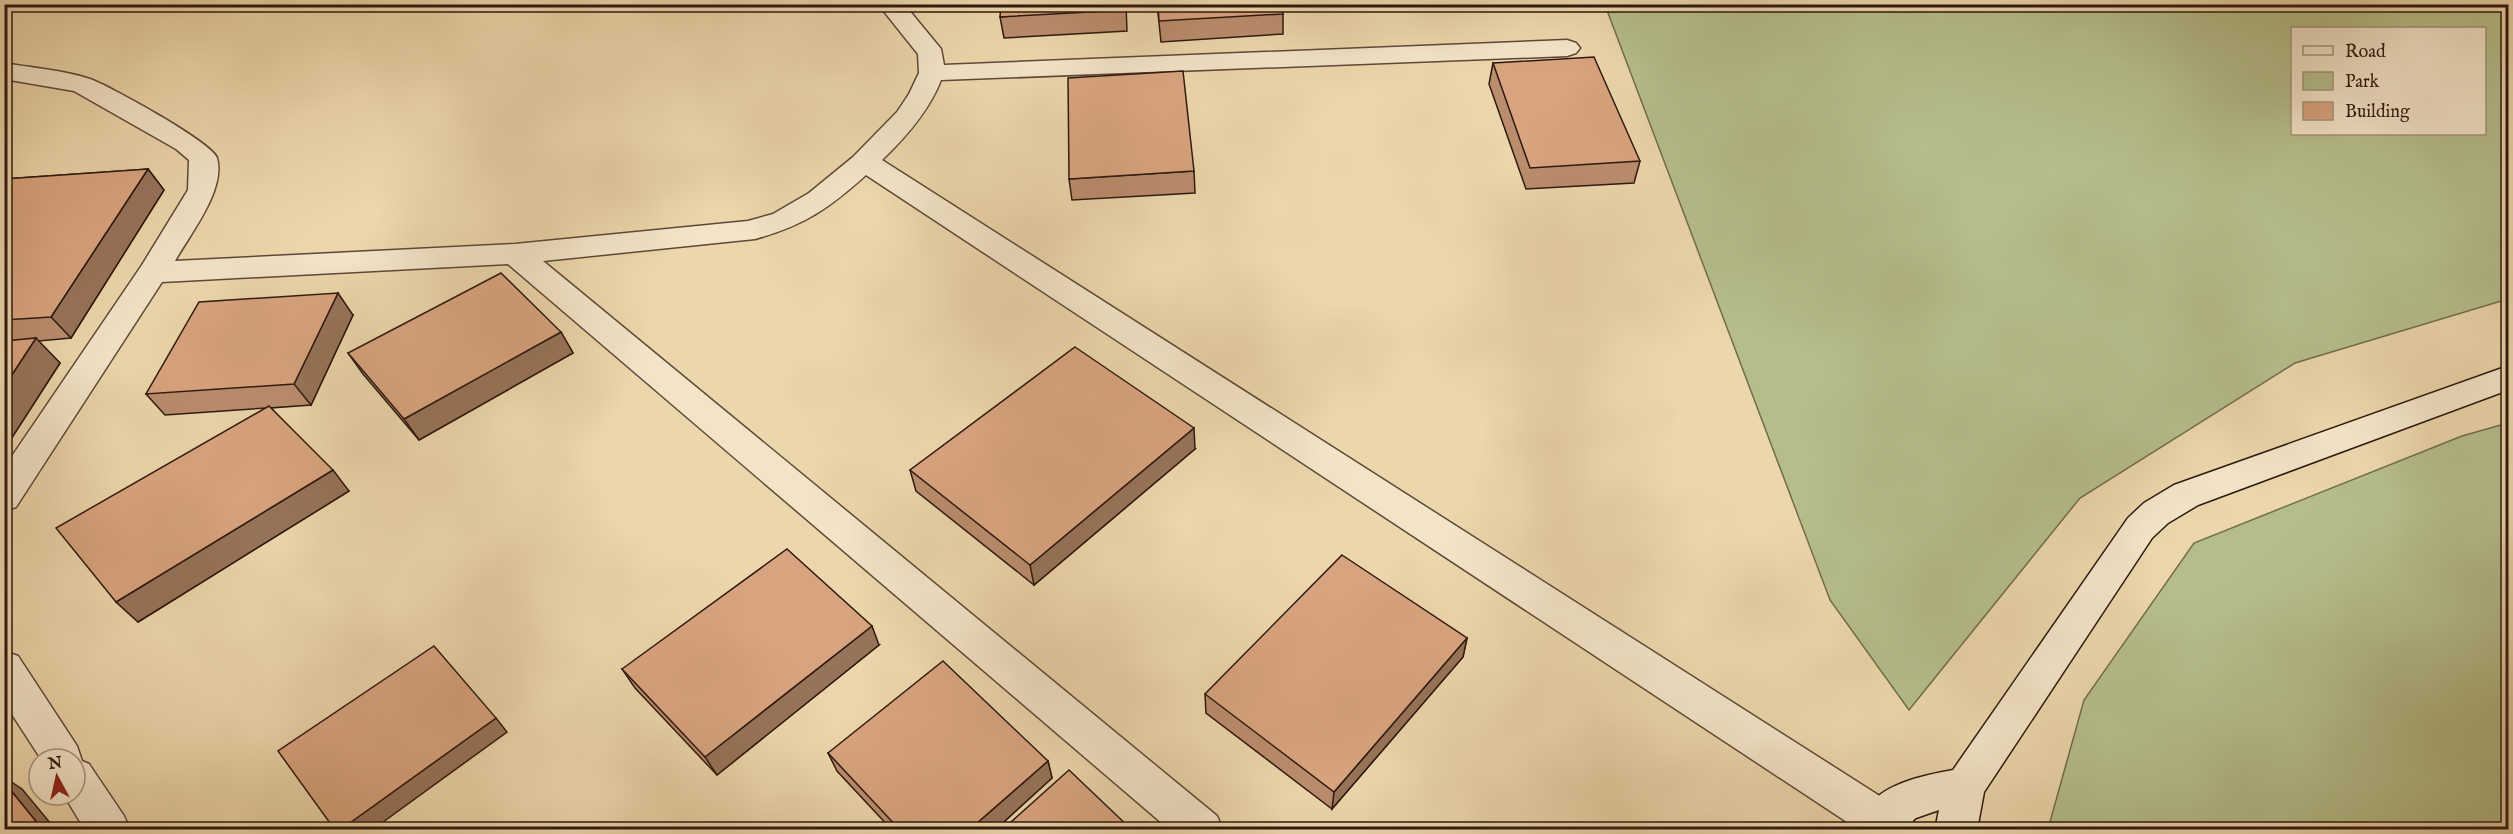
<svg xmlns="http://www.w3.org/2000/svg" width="2513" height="834" font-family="'IM FELL English',serif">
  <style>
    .green { fill: #b5be8b; stroke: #726c4e; stroke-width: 1.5; fill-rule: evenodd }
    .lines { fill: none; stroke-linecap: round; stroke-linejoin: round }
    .street-casing { stroke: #5e4837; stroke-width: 3 }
    .secondary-casing { stroke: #2e1910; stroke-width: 3 }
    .street { fill: #f3e4c8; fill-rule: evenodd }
    .secondary { fill: #f3e4c8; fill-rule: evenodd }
    .wall { fill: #ba8d6d; stroke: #2e1910; stroke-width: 1.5 }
    .shaded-wall { fill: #977359; stroke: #2e1910; stroke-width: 1.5 }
    .building { fill: #d8a47f; stroke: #2e1910; stroke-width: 1.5 }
  </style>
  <rect width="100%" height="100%" fill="#ecd6ab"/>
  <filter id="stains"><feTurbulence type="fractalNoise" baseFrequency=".00333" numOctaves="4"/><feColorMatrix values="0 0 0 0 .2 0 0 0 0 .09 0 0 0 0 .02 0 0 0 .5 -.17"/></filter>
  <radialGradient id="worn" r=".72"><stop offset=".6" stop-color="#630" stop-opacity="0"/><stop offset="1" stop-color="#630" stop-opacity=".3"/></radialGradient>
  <!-- green -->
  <path class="green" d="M1605,5H2508V299L2295,363L2080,498L1909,710L1830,600ZM2292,28H2484V134H2292Z
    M2508,423V829H2048L2084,700L2194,543L2462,436Z"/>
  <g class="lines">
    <defs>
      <path id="street" d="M878,4H904L941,49L944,65L1567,40L1576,43L1580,48L1576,53L1567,56L941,80C929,111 906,137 882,160L1911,816L1917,830H1859L866,175C828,209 805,225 755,239L543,261L1217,816L1223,830H1170L508,264L162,282L16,507L4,511V468L142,265L188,190L189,160L176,149L74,91L4,79V63C32,68 63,70 90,79C108,85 213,143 217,158C226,190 190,234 175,261L515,244L748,221L773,214L809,193L853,157L897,112L909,94L919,73L918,54Z
        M4,651L18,656L77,746L82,761L89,764L124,816L130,830H85L64,795H75V759H41L4,702Z"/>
      <path id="secondary" d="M2508,366V390L2198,505L2168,523L2152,538L1984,792L1977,830H1935L1939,810L1916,818L1901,830H1856C1860,821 1863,811 1870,804C1889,782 1926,775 1953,770L2128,518L2144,503L2174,485Z"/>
    </defs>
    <!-- street casing -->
    <use href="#street" class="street-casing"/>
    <!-- secondary casing -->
    <use href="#secondary" class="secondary-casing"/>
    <!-- street -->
    <use href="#street" class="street"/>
    <!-- secondary -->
    <use href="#secondary" class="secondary"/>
  </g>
  <!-- wall -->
  <path class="wall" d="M1126,4L1127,31L1004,38L1000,17Z
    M1157,4H1281L1283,14V34L1161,42Z
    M1493,63L1640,161L1634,183L1526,189L1489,84Z
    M148,169L164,190L71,338L38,341L60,363L4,450V179Z
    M1194,171L1195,193L1072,200L1069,179Z
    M353,315L311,405L271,408L349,491L138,622L265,408L165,415L146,394Z
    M561,332L573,353L419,440L363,374L348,353Z
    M1195,449L1034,585L916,491L910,470Z
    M1467,638L1463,657L1332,809L1206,713L1205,694Z
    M879,645L717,775L635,688L622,669Z
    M828,753L1048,761L1052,778L995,830H892L837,771Z"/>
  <!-- shaded-wall -->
  <path class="shaded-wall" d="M148,169L164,190L71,338L51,317Z
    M338,293L353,315L311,405L294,384Z
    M561,332L573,353L419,440L404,419Z
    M36,338L60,363L4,450V387Z
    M1194,428L1195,449L1034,585L1030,565Z
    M333,470L349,491L138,622L116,602Z
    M872,626L879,645L717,775L705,757Z
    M1467,638L1463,657L1332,809L1334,792Z
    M496,718L507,732L372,830H340Z
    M1048,761L1052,778L995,830H969Z
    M4,777L22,789L56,830H43L4,782Z"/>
  <!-- building -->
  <path class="building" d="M1001,4H1125L1126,10L1000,17Z
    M1158,4H1281L1283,14L1159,21Z
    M1594,57L1640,161L1530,168L1493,63Z
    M1183,71L1194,171L1069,179L1068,78Z
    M148,169L51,317L4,320V179Z
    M501,273L561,332L404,419L348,353Z
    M338,293L294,384L146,394L199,302Z
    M36,338L4,387V341Z
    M1075,347L1194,428L1030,565L910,470Z
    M269,406L333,470L116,602L56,528Z
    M787,549L872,626L705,757L622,669Z
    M1342,555L1467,638L1334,792L1205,694Z
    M434,646L496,718L340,830H335L278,751Z
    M943,661L1048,761L969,830H900L828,753Z
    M1069,770L1132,830H1002Z
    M4,782L43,830H4Z"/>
  <!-- margin -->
  <rect width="2513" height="834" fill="none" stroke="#ecd6ab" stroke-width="24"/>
  <rect x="6" y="6" width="2501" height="822" fill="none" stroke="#2e1910" stroke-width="3"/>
  <rect x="12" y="12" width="2489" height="810" fill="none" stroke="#2e1910" stroke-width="1.5"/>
  <!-- legend -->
  <rect x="2291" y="27" width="195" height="108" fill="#f3e4c8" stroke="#a4937e" stroke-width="1.5"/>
  <rect x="2303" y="46" width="30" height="9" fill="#f3e4c8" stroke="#a4937e" stroke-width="1.5"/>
  <text x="2345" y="57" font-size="18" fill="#2e1910">Road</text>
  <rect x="2303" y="72" width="30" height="18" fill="#b5be8b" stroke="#a4937e" stroke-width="1.5"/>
  <text x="2345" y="87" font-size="18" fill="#2e1910">Park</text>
  <rect x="2303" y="102" width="30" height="18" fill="#d8a47f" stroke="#a4937e" stroke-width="1.5"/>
  <text x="2345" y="117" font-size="18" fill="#2e1910">Building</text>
  <!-- north arrow -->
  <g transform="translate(57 777) rotate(352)"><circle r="28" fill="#f3e4c8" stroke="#a4937e" stroke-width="1.5"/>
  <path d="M0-4.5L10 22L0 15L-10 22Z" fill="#8f2418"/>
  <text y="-9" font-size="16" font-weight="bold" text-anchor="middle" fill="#2e1910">N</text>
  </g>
  <rect width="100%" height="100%" filter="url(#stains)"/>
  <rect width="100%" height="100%" fill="url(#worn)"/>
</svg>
